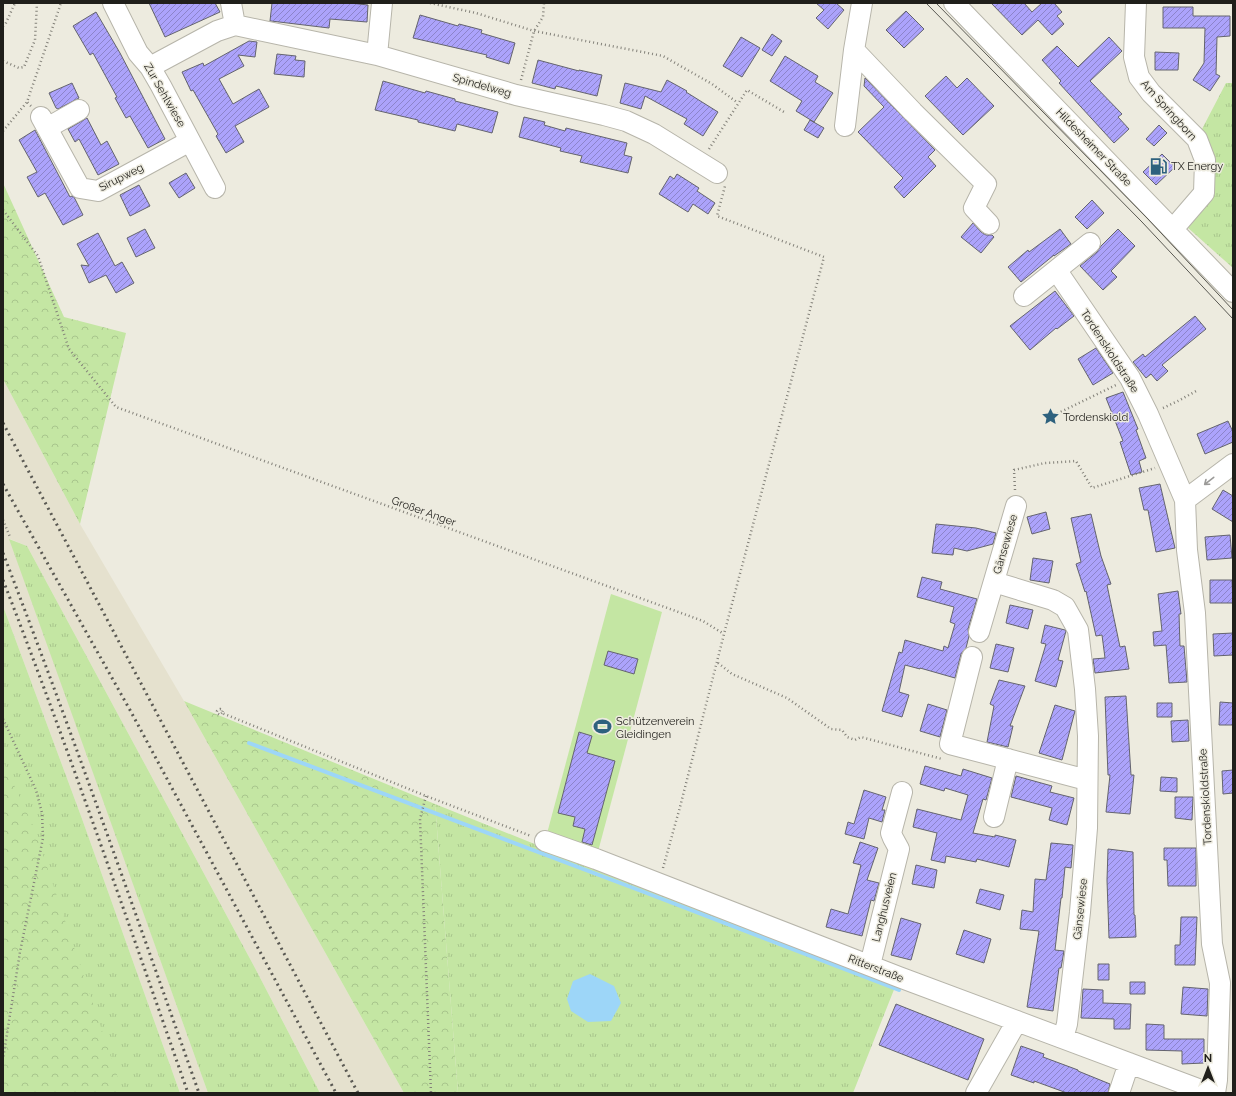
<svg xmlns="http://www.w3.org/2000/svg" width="1236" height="1096" font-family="Raleway,sans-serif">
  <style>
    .built { fill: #e5e1ce }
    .grass { fill: url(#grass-tufts) }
    .forest { fill: url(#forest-crowns) }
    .garden { fill: #c4e6a3 }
    .water { fill: #9dd6f8 }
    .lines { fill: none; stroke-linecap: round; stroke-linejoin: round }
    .stream { stroke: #9dd6f8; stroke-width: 4 }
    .building { fill: url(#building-hatch); stroke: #64646e }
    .minor-casing { stroke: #b7b5aa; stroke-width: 22 }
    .path { stroke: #838179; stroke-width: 2.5; stroke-dasharray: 1 3; stroke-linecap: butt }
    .minor { stroke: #fff; stroke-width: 20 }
    .tram { stroke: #5a5953; stroke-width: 1 }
    .rail { stroke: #5a5953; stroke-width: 3; stroke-dasharray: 2 4; stroke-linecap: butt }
    .oneway { stroke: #9b9a98 }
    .labels { text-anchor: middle; stroke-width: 3; stroke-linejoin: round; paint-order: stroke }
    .street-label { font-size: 11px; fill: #201f1b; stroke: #edebdf }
    .poi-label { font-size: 11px; fill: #201f1b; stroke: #edebdf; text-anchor: start }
  </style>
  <defs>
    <pattern id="grass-tufts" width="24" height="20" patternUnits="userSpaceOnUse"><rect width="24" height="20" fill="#c4e6a3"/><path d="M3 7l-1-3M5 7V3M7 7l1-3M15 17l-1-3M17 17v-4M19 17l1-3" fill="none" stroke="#a8c58c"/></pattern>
    <pattern id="forest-crowns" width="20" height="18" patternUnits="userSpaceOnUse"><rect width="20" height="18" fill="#c4e6a3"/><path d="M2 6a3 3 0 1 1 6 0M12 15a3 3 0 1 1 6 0" fill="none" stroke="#a8c58c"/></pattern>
    <pattern id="building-hatch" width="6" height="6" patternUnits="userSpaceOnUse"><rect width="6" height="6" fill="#aca3fb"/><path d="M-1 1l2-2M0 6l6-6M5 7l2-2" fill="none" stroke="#8c84ca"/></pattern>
  </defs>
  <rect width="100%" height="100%" fill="#edebdf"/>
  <!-- built -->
  <path class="built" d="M3,379L80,524L184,701L404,1093H320L255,968L27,546L10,539L208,1093H180L81,816L3,606Z"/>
  <!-- grass -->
  <path class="grass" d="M1226,83H1233V268L1187,227L1204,193L1201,131Z
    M9,539L27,546L255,968L320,1093H208Z
    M3,606L81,816L180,1093H3Z
    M435,804L542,847L899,977L853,1093H458Z"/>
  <!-- forest -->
  <path class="forest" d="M3,183L64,317L126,333L80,524L3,379Z
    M184,701L435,804L458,1093H404Z
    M3,761L34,828L123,1093H3Z"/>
  <!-- garden -->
  <path class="garden" d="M611,594L662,612L596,859L545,841Z"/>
  <!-- water -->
  <path class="water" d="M590,974L614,986L621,1003L611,1021L588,1022L571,1011L567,999L573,981Z"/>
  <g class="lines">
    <!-- stream -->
    <path class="stream" d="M249,743L644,892L899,990"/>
  </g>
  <!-- building -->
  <path class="building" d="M149,3H215L220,12L165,37Z
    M272,3H350L368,5L367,22L330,19L329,28L271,21H270Z
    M816,3H836L844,10L828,29L816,18L824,10Z
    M991,3H1024L1032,12L1042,3H1054L1062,12L1057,16L1064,24L1052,35L1038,20L1022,35Z
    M1163,7H1193V16H1230V36L1217,37L1216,74L1220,76L1210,91L1193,80L1204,63L1205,28H1163Z
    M906,11L924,29L904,48L886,30Z
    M96,12L120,53L165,139L148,148L130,116L126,118L115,98L117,97L93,53L90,55L73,26Z
    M420,15L458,26L459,24L482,30L481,33L515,43L509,64L486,57L487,55L413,38Z
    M772,34L782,41L772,56L762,50Z
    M741,37L760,48L742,77L723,66Z
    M1109,37L1122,51L1090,81L1122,114L1118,117L1129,129L1114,143L1059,83L1061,81L1042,60L1057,46L1078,67Z
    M249,41L257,42L255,57L238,55L244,66L219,79L233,104L259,89L269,107L235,126L244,142L226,153L216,136L218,134L193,90L191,91L182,72L203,63L204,66Z
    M1155,52L1179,53L1178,70H1155Z
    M277,54L296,56L295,60L305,61L304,77L274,74Z
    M785,56L818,76L815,82L833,93L814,122L796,111L802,101L770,81Z
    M538,60L579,71V70L602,75L597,96L556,86L555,89L532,83Z
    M946,76L957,88L967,78L994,106L963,135L925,96Z
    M865,78L935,150L928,157L936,166L904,198L894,187L903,178L858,132L884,107L864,86Z
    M667,80L687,91L686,92L718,112L703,136L684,124L687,119L645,96L641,109L620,103L625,83L661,92Z
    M383,81L425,93L426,91L455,99V101L498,112L492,133L457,124L455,131L418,122V120L375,110Z
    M72,83L79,98L58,109L56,108L49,93Z
    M524,117L545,122L544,125L565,131L566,128L627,143L624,155L632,157L628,173L580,162L582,156L560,151L561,148L519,137Z
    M87,118L101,145L107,141L119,164L98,175L79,139L75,142L68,129Z
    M810,120L824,128L818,138L804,130Z
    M1159,125L1167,133L1154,146L1146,139Z
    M35,130L70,197L72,196L74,197L83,215L63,225L45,193L38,197L27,177L37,172L19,140Z
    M1162,154L1175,167L1156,185L1143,172Z
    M186,173L195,188L179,198L169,183Z
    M677,174L699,188L697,191L715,203L708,214L693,204L688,212L659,194L670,176L674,179Z
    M139,185L150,206L130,216L120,195Z
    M1092,200L1104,213L1087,229L1075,217Z
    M973,223L981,232L986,235H992L994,237L981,253L961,237Z
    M145,229L155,248L136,257L127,238Z
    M1060,229L1071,244L1054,256V255L1021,282L1008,267L1028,250L1029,252Z
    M1118,229L1135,246L1111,271L1117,277L1103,290L1080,266L1097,252L1101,246Z
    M98,233L115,266L122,262L134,283L116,293L106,275L89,283L81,265L89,266L77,244Z
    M1055,291L1074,316L1057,329L1056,328L1030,350L1010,326Z
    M1195,316L1206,329L1162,365L1168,371L1157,381L1151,374L1146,378L1133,362L1143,354L1145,357Z
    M1096,348L1113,373L1093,385L1078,359Z
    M1123,392L1138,429L1136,430L1146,458L1139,461L1142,472L1131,475L1120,442L1123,441L1106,398Z
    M1228,421L1233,432V442L1205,454L1197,434Z
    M1160,484L1175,548L1156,552L1148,510H1144L1139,488Z
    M1223,490L1233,496V522L1212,509Z
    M1046,512L1050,529L1032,534L1027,517Z
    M1091,514L1101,556L1111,584L1107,585L1120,647L1125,646L1129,669L1095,673L1093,659L1105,658L1102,635L1096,636L1086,591L1085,592L1076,564L1081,562L1071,518Z
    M936,524L976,528L996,533L993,544L967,551L954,548L953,555L932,553Z
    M1230,535L1232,558L1207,560L1205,537Z
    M1033,558L1053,561L1049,583L1030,580Z
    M922,577L942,582L940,589L977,599L968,629L969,636L966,648L961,654L955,678L920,668V669L905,665L899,692L909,695L902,717L882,711L899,652L902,653L905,640L943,651L944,646L948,648L955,624L950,622L954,607L917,597Z
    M1210,580H1232L1233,603H1210Z
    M1178,591L1181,614H1179L1180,646H1184L1187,682L1169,683L1166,645L1154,646L1153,632L1162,631L1158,594Z
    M1010,605L1033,610L1028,629L1006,623Z
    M1045,625L1065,630L1066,631L1058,660L1063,661L1056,687L1035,681L1046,644L1041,643Z
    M1233,633V655L1214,656L1213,634Z
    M996,644L1014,648L1008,672L990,668Z
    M608,651L638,659L634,674L604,665Z
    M999,680L1025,686L1010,726H1013L1008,747L987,742L994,706L990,704Z
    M1126,696L1131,775H1134L1130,814L1106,812L1110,775H1108L1105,697Z
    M1220,702L1233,703V725H1219Z
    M1157,703H1172V717H1157Z
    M928,704L947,710L940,737L920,731Z
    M1055,705L1075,711L1062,760L1039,753Z
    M1188,720L1189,741L1172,742L1171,721Z
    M579,732L592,736L587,753L615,761L592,845L582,842L585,829L573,826L575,817L558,813Z
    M925,766L961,776L963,769L992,778L986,800L983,799L973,833L995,837V835L1016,840L1009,867L977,859L976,862L946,856L945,863L931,860L937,833L913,827L917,809L961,820L968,795L945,788L944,791L920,784Z
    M1233,770V793L1223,794L1222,771Z
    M1016,776L1052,786L1050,792L1074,798L1067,825L1049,820L1052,808L1011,797Z
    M1161,777L1177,778V792L1160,791Z
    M864,790L886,797L882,810H885L882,822L869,818L864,839L845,834L848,822L854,824Z
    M1175,797H1193L1192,820L1175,818Z
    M860,842L878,848L867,880L879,883L874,901L871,900L862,936L826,927L831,909L848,914L861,865L853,863Z
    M1051,843L1073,845L1071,868L1065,867L1062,898H1061L1055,950L1064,951L1061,968H1059L1053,1011L1027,1007L1039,931L1020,929L1022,910L1033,912L1035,879L1046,880Z
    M1164,848H1196V886H1168L1167,860H1164Z
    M1108,849L1133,852L1134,915H1135L1136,937L1109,938L1107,880Z
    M916,865L937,870L934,888L912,884Z
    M980,889L1004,895L1000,910L976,903Z
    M1181,917H1197L1195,965H1175V945H1180Z
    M901,918L921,924L911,960L891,955Z
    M964,930L991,939L984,963L956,954Z
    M1098,964H1109V980H1098Z
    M1130,982H1145V994H1130Z
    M1183,987L1208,989L1207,1016L1181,1014Z
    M1083,989L1103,990V1003L1131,1004L1130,1029H1114V1019L1081,1018Z
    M896,1004L984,1039L968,1080L879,1045Z
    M1146,1024L1164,1025V1039H1204V1063L1182,1064V1051L1146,1050Z
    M1021,1046L1044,1054L1043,1057L1078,1070V1071L1110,1084L1108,1093H1067L1034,1081V1083L1011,1075Z"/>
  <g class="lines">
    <defs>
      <path id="minor" d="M113,3L138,53L150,67L161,86L215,188
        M231,3L235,25
        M862,3L854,50L913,112L986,184L974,208L989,224
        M954,3L1233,292
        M1136,3L1134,57L1139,77L1151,93L1197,139L1205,160L1204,193L1173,229
        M377,55L382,3
        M150,67L217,31L235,25L377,55L516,95L604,115L626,121L654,134L717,173
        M41,117L80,188L98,191L190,141
        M845,126L854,50
        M47,128L79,110
        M1057,271L1130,378L1148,414L1185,500L1187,550L1195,613L1212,944L1220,983L1217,1080L1215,1093
        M1024,296L1090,243
        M1185,500L1233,464
        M994,582L1053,600L1065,607L1078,630L1085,689L1088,736L1087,828L1080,912L1067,1024L1063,1038
        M979,632L1016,506
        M972,657L950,744L1087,780
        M994,817L1008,759
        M545,841L596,859L899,977L1209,1093
        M870,965L899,849L893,838L891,833L902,792
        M976,1093L1017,1021
        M1119,1093L1129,1063"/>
    </defs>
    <!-- minor casing -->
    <use href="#minor" class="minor-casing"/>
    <!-- path -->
    <path class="path" d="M430,3L476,13L534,31L663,56L712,84L738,103
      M3,26L5,25L15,3
      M3,61L19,68L24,67L35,40L37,3
      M521,80L534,31L543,17L544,3
      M31,106L27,102L61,3
      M3,131L27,102
      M709,149L747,90L784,112
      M3,210L38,256L69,349L116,407L703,621L724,634
      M1163,408L1178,401L1198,390
      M1050,417L1116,385
      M1015,490L1014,470L1045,463L1076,461L1092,488L1155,468
      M3,520L10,537
      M718,663L732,674L787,698L831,729L842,730L847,737L855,740L861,737L942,759
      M222,713L220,715L217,713V711L220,709L223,710L222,713L426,796L531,836
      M3,719L36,790L42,813L43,838L20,952L3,1059
      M426,796L420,819L431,1093
      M663,868L680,807L724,634L824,257L717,216L725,186"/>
    <!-- minor -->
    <use href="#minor" class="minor"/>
    <!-- tram -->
    <path class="tram" d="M926,3L1142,222L1233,319
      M936,3L1148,219L1233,310"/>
    <!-- rail -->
    <path class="rail" d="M3,423L358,1093
      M3,484L130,710L336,1093
      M3,553C72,732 135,912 199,1093
      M3,580C69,750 128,922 188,1093"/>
  </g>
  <!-- one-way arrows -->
  <defs><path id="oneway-shaft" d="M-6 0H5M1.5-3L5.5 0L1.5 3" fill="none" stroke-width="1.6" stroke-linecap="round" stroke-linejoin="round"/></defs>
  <use class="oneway" href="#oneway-shaft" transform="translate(1209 481) rotate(142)"/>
  <!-- icons -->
  <defs>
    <symbol id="fuel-bare" viewBox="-9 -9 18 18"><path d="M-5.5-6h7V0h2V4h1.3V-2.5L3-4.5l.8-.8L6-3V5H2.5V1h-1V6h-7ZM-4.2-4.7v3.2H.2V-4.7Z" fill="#2e617e" stroke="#edebdf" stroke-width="2.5" paint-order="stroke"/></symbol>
    <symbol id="sight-bare" viewBox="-9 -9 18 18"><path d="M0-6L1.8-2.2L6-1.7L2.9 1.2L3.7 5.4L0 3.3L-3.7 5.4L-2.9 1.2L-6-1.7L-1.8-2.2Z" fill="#2e617e" stroke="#edebdf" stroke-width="2.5" paint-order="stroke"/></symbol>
    <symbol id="stadium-bare" viewBox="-9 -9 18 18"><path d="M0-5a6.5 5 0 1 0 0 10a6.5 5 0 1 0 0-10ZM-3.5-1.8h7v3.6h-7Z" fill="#2e617e" stroke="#edebdf" stroke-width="2.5" paint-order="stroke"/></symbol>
  </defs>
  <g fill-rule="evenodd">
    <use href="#fuel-bare" x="1146" y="154" width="25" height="25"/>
    <use href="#sight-bare" x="1038" y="404" width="25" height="25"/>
    <use href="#stadium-bare" x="590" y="714" width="25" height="25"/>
  </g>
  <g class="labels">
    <!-- street labels -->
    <g class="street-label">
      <text transform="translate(482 85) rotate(16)" y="4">Spindelweg</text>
      <text transform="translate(165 95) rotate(60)" y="4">Zur Sehlwiese</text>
      <text transform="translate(1169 110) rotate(48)" y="4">Am Springborn</text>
      <text transform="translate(1094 147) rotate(46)" y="4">Hildesheimer Straße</text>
      <text transform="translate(121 177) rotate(-27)" y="4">Sirupweg</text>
      <text transform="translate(1110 351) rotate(57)" y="4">Tordenskioldstraße</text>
      <text transform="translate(424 511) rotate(20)" y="4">Großer Anger</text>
      <text transform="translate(1005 544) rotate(-74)" y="4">Gänsewiese</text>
      <text transform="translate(1205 797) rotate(-93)" y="4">Tordenskioldstraße</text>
      <text transform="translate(884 907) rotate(-76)" y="4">Langhusveien</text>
      <text transform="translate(1080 909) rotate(-84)" y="4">Gänsewiese</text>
      <text transform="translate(876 968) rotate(21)" y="4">Ritterstraße</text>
    </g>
    <!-- poi labels -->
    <g class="poi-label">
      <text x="1171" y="170">TX Energy</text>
      <text x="1063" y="421">Tordenskiold</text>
      <text x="616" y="725">Schützenverein<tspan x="616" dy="13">Gleidingen</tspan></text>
    </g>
  </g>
  <!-- border -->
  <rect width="1236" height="1096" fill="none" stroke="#201f1b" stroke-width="8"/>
  <!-- north arrow -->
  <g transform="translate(1208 1068)" stroke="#edebdf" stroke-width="3" paint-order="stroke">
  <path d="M0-3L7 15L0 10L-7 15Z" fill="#201f1b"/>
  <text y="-6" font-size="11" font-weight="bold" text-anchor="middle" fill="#201f1b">N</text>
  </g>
</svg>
